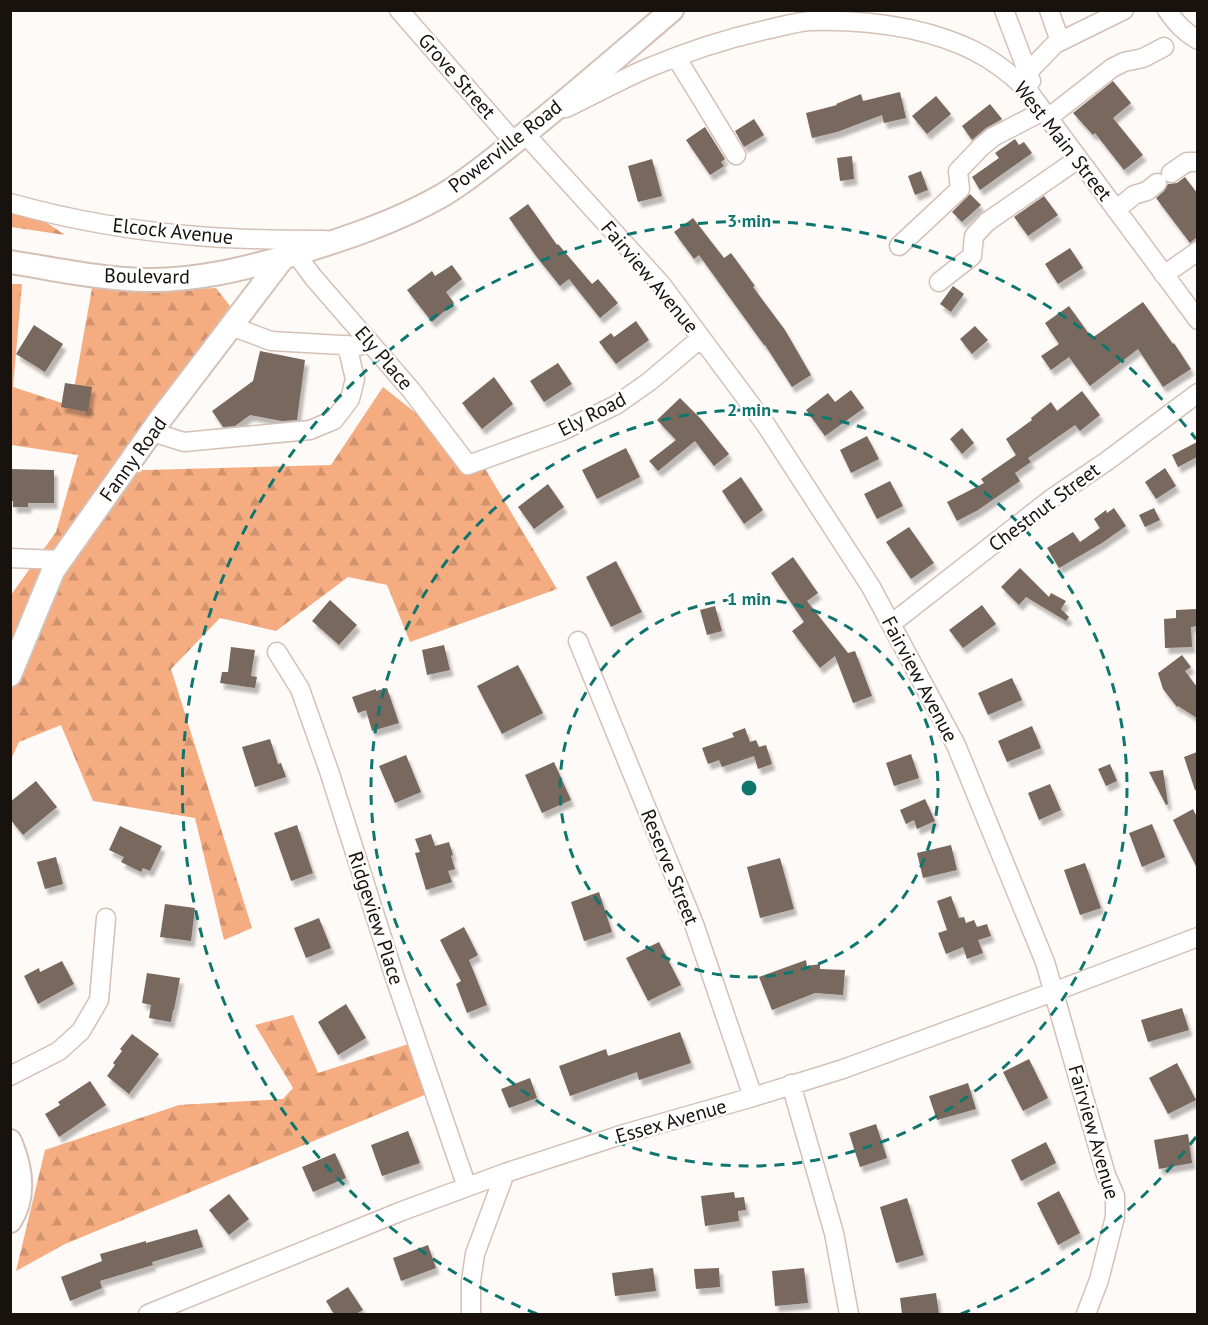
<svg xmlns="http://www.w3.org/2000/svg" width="1208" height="1325" font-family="'PT Sans',sans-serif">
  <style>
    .forest { fill: url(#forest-firs) }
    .building { fill: #78675d; filter: url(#shadow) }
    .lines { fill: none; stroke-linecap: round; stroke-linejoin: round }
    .minor-casing { stroke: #d4c0b6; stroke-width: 21 }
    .major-casing { stroke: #d4c0b6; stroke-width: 26 }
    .minor { stroke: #fff; stroke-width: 18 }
    .major { stroke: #fff; stroke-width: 22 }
    .ring { fill: none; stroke: #0f766e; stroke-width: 3; stroke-dasharray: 10 8 }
    .labels { text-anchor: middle; stroke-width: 5; stroke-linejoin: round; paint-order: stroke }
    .street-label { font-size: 20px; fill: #18120e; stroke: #fff }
    .centre { fill: #0f766e; stroke: #fff; stroke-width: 3 }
    .ring-label { font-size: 18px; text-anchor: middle; font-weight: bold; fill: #0f766e; stroke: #fff; stroke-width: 5; stroke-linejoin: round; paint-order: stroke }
  </style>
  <defs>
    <pattern id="forest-firs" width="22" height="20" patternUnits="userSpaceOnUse" patternTransform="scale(1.5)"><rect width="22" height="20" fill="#f5ac81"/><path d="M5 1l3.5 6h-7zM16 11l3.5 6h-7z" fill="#d1936e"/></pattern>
    <filter id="shadow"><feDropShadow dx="3.5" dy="6" stdDeviation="1.5" flood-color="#0004"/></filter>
  </defs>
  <rect width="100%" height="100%" fill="#fefaf7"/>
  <!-- forest -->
  <path class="forest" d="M11,204L22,206L65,235L11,227Z
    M11,284H22L13,387L71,406L92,288L158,291L216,288L230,306L109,471L331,465L383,387L484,467L557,589L410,642L387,585L348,577L276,631L220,618L171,669L252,928L224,940L195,818L93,801L61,725L19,742L11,759V595L56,532L78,455L11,445Z
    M293,1015L318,1073L418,1041L434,1091L65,1244L16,1271L45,1150L179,1105L283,1099L293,1088L255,1025Z"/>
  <!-- building -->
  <path class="building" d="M1113,81L1131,103L1113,118L1143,155L1124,170L1095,133L1093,135L1073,113Z
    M900,92L906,118L884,123L882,115L837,132L812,138L806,113L837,105L836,104L861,94L863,101Z
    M936,96L951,114L927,134L912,116Z
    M990,104L1002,119L986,128L972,140L962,126Z
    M754,119L764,135L744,147L735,131Z
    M705,127L725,159L721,162L724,166L710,175L686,140Z
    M1015,139L1019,145L1024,142L1032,153L980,190L972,177L999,158L995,153Z
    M852,156L854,179L840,181L837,158Z
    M652,159L662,196L638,202L628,166Z
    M921,171L928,190L915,195L908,176Z
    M1185,177L1197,193V237L1190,243L1156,198L1164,191L1168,184L1177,183Z
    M970,194L981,205L962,222L952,212Z
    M1044,196L1058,215L1028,236L1014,217Z
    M528,204L557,245L558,244L592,284L598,279L618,303L600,318L569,279L560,286L536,256L509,218Z
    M693,218L724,258L731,253L755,286L753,287L785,330L811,375L792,387L765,345H764L699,255L694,259L674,232Z
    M1070,248L1083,268L1058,284L1045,264Z
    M452,265L462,279L446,292L454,303L432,322L407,290L432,271L435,276Z
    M953,286L964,294L951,312L940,304Z
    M1143,302L1173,344L1174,343L1191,369L1163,387L1138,349L1090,386L1069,357L1051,370L1041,356L1059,344L1045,323L1069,306L1092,338Z
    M636,321L649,340L616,364L599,342L611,333L614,337Z
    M34,325L63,344L45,372L16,354Z
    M975,326L988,340L972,354L960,339Z
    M260,351L305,360L297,420L282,421L250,415L235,426L223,427L212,411L253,381Z
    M558,363L572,384L544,402L530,381Z
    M494,377L513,404L482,429L462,403Z
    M65,383L92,387L88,412L61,407Z
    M851,390L864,408L825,436L806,410L828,393L835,402Z
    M1082,391L1100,415L1080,431L1075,425L1028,458L1031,462L1015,473L1020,481L978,510L957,521L947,502L984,483L981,479L1016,455L1006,439L1032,420L1031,418L1051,402L1057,411Z
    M680,398L701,419L729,454L714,466L695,441L658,471L649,461L676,440L657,420Z
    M962,428L974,443L962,454L950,439Z
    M867,436L879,459L851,473L840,450Z
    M1197,442V457L1178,467L1172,455Z
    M626,448L640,477L597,499L582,470Z
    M1165,468L1176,486L1156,499L1145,482Z
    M10,469L54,470V503H28V507H13V501H10Z
    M741,477L763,510L744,524L722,491Z
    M890,481L903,506L877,519L864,494Z
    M548,484L564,507L534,529L518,507Z
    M1114,508L1126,526L1102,543L1059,568L1047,548L1073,532L1080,542L1100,528L1094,519L1106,510L1107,513Z
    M1154,508L1160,520L1145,527L1139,515Z
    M909,527L934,563L911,579L886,542Z
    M793,557L818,593L807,601L848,653L855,651L872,696L853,703L835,656L820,668L792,631L804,622L771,573Z
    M616,561L642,612L611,627L586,577Z
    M1020,568L1049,597L1051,593L1066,601L1061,609L1069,617L1066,621L1026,597L1019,605L1001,587Z
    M330,600L357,625L339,645L312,621Z
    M982,605L996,624L963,648L949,630Z
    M715,606L722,631L707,635L700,610Z
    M1197,609V626L1191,627L1192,647L1165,648L1164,619L1176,618V610Z
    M444,645L450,670L427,675L422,650Z
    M231,647L255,650L251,676L257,677L255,688L220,683L222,672H228Z
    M1182,655L1191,667L1185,671L1197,687V718L1178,706L1177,707L1163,689L1158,673Z
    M518,665L543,713L502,734L477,686Z
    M1012,678L1022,700L988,715L978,693Z
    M387,688L399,723L372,731L366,710L358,713L352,697L376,689V691Z
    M1032,726L1041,748L1007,762L998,741Z
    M745,728L750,742L756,740L759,747L766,745L772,764L758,769L754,756L722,767L719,760L708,764L702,748L734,737L732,733Z
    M270,739L278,764L281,763L286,777L255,787L242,747Z
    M1197,752V790H1195L1184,757Z
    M911,754L919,778L894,786L886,763Z
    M406,755L421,792L395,803L379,766Z
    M554,762L571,800L542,813L525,775Z
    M1110,764L1117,781L1106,786L1098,769Z
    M1163,770L1168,804L1166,805L1149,772Z
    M36,781L57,807L23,835L10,819V802Z
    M1050,784L1061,810L1039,820L1028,793Z
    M925,799L935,821L917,829L914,820L906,824L900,810Z
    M1193,809L1197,817V868L1173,820Z
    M1152,824L1165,857L1142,867L1129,833Z
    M297,825L313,873L291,881L274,833Z
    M120,826L162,846L150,871L143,868L141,872L121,862L124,857L109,850Z
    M431,834L435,846L449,842L453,855L451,856L455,869L448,871L452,882L426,890L415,853L420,852L415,839Z
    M951,845L957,870L923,878L917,853Z
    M56,857L63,884L45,889L37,862Z
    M780,858L794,909L760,918L747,867Z
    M1085,863L1101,908L1080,915L1064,870Z
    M599,892L612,932L584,941L571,902Z
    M951,896L959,918L964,917L966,923L974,920L977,927L987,924L991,936L978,940L983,953L967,959L963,947L946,954L938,933L947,930L937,901Z
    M165,904L195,908L191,941L160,937Z
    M319,918L331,948L306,958L294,928Z
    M464,927L478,955L469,960L487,1005L467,1013L456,984L461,981L440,940Z
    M659,942L681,985L648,1001L626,958Z
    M806,960L807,966L820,964V969L845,970L843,995L815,993L772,1010L759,977Z
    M62,961L74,984L38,1004L24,976L39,968L40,972Z
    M147,973L180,978L174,1010H173L171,1022L149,1018L151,1005L142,1003Z
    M346,1004L366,1038L338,1055L318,1022Z
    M1182,1008L1189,1030L1148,1042L1141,1020Z
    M680,1032L691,1063L639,1080L637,1072L570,1096L559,1066L606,1049L608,1056Z
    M132,1034L159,1054L129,1094L107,1076L115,1065L113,1063L122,1051L120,1049Z
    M1029,1059L1048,1098L1023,1111L1003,1072Z
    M1177,1063L1196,1100L1168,1114L1149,1078Z
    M530,1078L537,1098L509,1108L501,1089Z
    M90,1081L106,1105L59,1137L45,1114L60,1105L58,1102Z
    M968,1083L976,1109L937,1120L929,1096Z
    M876,1124L887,1158L860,1167L849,1133Z
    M408,1131L420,1163L382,1176L371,1145Z
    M1188,1134L1192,1163L1159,1169L1154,1140Z
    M1046,1142L1056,1163L1021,1181L1011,1160Z
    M335,1153L346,1178L313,1192L302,1167Z
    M1059,1191L1080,1233L1058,1245L1037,1203Z
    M734,1192L735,1198L744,1197L746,1210L738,1211L739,1221L705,1226L701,1196Z
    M229,1194L249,1219L229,1235L209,1210Z
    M907,1198L924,1255L896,1263L880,1207Z
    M197,1229L203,1247L152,1262L153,1265L100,1281L102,1288L70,1301L61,1277L102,1261L100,1254L146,1241V1243Z
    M428,1245L436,1268L401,1281L393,1258Z
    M653,1268L656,1291L615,1296L612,1273Z
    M719,1268L720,1287L696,1289L694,1269Z
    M804,1268L808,1303L775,1306L772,1271Z
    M348,1287L363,1310L356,1314H334L326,1301Z
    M936,1293L939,1314H902L900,1298Z"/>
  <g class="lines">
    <defs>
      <path id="minor" d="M399,10L514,142
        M1004,10L1031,81
        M1049,10L1060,41
        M1167,10C1176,23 1184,32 1198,40
        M676,57L736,155
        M1028,72L1055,44L1124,10
        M566,108C593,95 620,80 648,68C686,52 725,39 765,30C780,27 795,22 810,21C841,20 880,23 910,29C959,40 994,56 1029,92L1198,320
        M1048,118L1112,68L1124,62L1143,58L1164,47
        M525,134L661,284L766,425L871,587L956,745L1045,962L1106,1175L1115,1196V1217L1099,1280L1086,1314
        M1171,173L1187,162H1198
        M10,203C71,220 134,231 197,236C240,240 283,240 326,240
        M1116,210L1134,195L1147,191L1157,183
        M899,246L960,189L958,171L981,147L993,137L1043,111
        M296,254L313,277L411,390L468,465L562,431L616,405L650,381L701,338
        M1164,275L1198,251
        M939,282L972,256L974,236L987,222L1078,159
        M231,326L271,341L359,346
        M152,432L184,442L310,430L334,420L350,399L355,379L347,345
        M10,558L60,560
        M891,624L1051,499L1107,461L1198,393
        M578,641L694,924L753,1097
        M277,652L300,689L329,771L394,975L467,1187
        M10,1076L59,1051L81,1031L99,1000L106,918
        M791,1084L834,1233L849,1314
        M148,1314L402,1211L505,1173L624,1134L753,1097L843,1069L1053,992L1198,937
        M471,1314V1281L475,1254L505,1173"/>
      <path id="major" d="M10,262C55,269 100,279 145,280C195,281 244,269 292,255C344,239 396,222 443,195C473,177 499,154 526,133C576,93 624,51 672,10
        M10,675L53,571L159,421L283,258
        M10,1141C21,1167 26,1196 10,1221"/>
    </defs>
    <!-- minor casing -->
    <use href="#minor" class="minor-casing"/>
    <!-- major casing -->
    <use href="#major" class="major-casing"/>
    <!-- minor -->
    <use href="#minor" class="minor"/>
    <!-- major -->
    <use href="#major" class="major"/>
  </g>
  <!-- distance rings -->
  <g class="ring">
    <circle cx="749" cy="788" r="189"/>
    <circle cx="749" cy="788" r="378"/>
    <path d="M1196 1137A567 567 0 0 1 961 1314M537 1314A567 567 0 1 1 1196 439"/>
  </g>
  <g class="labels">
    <!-- street labels -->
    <g class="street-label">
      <text transform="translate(457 76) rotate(49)" y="7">Grove Street</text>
      <text transform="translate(1063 141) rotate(52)" y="7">West Main Street</text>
      <text transform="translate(505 146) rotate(-38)" y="7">Powerville Road</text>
      <text transform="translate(173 231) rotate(6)" y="7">Elcock Avenue</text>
      <text transform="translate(147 276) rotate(1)" y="7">Boulevard</text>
      <text transform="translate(650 277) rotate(50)" y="7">Fairview Avenue</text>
      <text transform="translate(384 358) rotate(49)" y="7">Ely Place</text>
      <text transform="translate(592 414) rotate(-27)" y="7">Ely Road</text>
      <text transform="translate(133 459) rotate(-54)" y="7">Fanny Road</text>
      <text transform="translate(1044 507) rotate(-37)" y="7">Chestnut Street</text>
      <text transform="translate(920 679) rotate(62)" y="7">Fairview Avenue</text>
      <text transform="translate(670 867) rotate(68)" y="7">Reserve Street</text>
      <text transform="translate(376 918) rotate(72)" y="7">Ridgeview Place</text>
      <text transform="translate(671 1121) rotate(-16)" y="7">Essex Avenue</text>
      <text transform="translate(1094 1132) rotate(74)" y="7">Fairview Avenue</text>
    </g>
  </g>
  <circle cx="749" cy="788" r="9" class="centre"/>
  <g class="ring-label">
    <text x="749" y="227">3 min</text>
    <text x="749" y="416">2 min</text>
    <text x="749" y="605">1 min</text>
  </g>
  <!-- border -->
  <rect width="1208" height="1325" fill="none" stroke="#18120e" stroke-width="24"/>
</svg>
